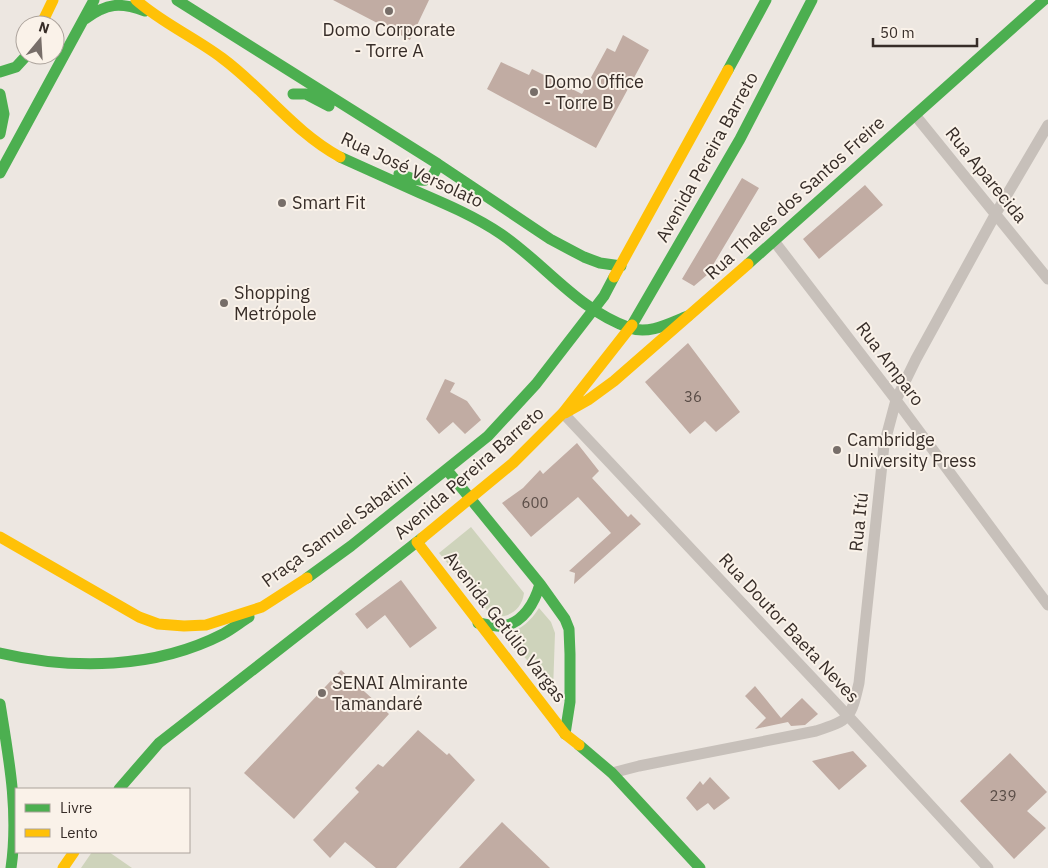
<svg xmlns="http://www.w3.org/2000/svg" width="1048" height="868" font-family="'IBM Plex Sans',sans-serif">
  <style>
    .green { fill: #ced3bb }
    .building { fill: #c1aca3 }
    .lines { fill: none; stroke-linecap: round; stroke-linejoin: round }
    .street { stroke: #c7c0ba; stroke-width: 11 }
    .fast { stroke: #4caf50; stroke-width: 11 }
    .slow { stroke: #ffc107; stroke-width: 11 }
    .poi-dot { fill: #776e69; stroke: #faf2e9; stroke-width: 2 }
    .labels { text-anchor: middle; stroke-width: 4; stroke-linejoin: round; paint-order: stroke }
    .number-label { font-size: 15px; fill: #5a4d47 }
    .poi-label { font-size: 18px; fill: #372d28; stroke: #faf2e9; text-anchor: start }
    .street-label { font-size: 18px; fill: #372d28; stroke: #faf2e9 }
  </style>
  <rect width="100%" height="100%" fill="#ede7e1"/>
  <!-- green -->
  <path class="green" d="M471,527L524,593C522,610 508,619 492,616L439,553Z
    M539,608L551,622L555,633L553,691L506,635C521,629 530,622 539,608Z
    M92,852H109L132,868H81Z"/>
  <!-- building -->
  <path class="building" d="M333,0H429L410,40Z
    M623,35L649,50L596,148L487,89L501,62L529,75L532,69L582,94L607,48L615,52Z
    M742,178L759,188L707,275L694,286L682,279Z
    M865,185L883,205L819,259L803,239Z
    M688,343L740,412L716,432L705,421L690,434L645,382Z
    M445,379L455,383L450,392L467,401L481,420L465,434L453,422L439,434L426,419Z
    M577,443L599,471L592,478L628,517L631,514L641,524L574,584L575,573L569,571L611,533L578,497L531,537L502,503L523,488L540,470L543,474Z
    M401,580L437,628L410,648L385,615L367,629L355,614Z
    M341,670L389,714L294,819L244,773Z
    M755,686L781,718L802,698L818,714L805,725L791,726L788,722L755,729L766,718L745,696Z
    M418,730L447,755L449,753L475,780L396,868H376L345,842L330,858L313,840L359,792L355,788L378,764L383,767Z
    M853,751L867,766L839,790L812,761Z
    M1010,753L1047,792L1027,811L1046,828L1014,859L960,801Z
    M710,777L730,798L714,810L708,803L697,811L686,798L700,781L703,785Z
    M502,822L550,868H459Z"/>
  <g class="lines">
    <!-- street -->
    <path class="street" d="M915,115L1048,279
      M774,241L896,400L1048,605
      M563,413L849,717L988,868
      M612,773L639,766L816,731C851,720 851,717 859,683L884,445L896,400L916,359L995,215L1048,125"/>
    <!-- fast -->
    <path class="fast" d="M177,0L438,164L550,239L584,257L600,263L621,266
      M85,19C107,3 120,2 145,11
      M728,70L766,0
      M0,72L16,67L27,55
      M0,94L4,114L0,134
      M293,94H306L329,106
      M340,157C367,169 393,181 420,193C448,205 476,217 501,234C545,264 578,310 630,328C649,335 670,323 688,316
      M0,173L94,0
      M399,174C418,180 431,188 438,164
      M748,264L1044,0
      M632,325L740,139L812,0
      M447,470L540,584L565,619L569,629L570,654V702L565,734
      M307,578L351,546L488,436L536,384L604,296L614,277
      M478,623C486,624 494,627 502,626C523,624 535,602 540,584
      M0,653C73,670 155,669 223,634C232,629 241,622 249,617
      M0,704C9,759 19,812 11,868
      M579,745L612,773L700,868
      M119,789L159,743L422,538"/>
    <!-- slow -->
    <path class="slow" d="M136,0C162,23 194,37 222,58C264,89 294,132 340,157
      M41,25L53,0
      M614,277L728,70
      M565,413L588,400L614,381L748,264
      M0,537L139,617L158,624L184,626L206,625L262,607L307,578
      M422,538L513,463L563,413L632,325
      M417,542L565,734L579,745
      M63,868L74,852"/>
  </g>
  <!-- markers -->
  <g class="poi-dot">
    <circle cx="389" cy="11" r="5"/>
    <circle cx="534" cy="92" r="5"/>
    <circle cx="282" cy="203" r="5"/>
    <circle cx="224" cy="303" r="5"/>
    <circle cx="837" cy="450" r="5"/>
    <circle cx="322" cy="693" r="5"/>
  </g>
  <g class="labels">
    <!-- number labels -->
    <g class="number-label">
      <text x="693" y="402">36</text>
      <text x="535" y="508">600</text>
      <text x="1003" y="801">239</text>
    </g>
    <!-- poi labels -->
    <g class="poi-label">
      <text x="389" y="36" text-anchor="middle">Domo Corporate<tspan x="389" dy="21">- Torre A</tspan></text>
      <text x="544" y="88">Domo Office<tspan x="544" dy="21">- Torre B</tspan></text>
      <text x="292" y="209">Smart Fit</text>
      <text x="234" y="299">Shopping<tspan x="234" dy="21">Metrópole</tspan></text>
      <text x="847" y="446">Cambridge<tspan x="847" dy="21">University Press</tspan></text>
      <text x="332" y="689">SENAI Almirante<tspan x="332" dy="21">Tamandaré</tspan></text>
    </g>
    <!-- street labels -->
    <g class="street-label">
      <text transform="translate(707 157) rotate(-61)" y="6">Avenida Pereira Barreto</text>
      <text transform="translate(412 170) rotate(25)" y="6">Rua José Versolato</text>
      <text transform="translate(986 175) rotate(51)" y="6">Rua Aparecida</text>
      <text transform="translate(795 198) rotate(-42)" y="6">Rua Thales dos Santos Freire</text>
      <text transform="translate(890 364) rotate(53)" y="6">Rua Amparo</text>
      <text transform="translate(469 473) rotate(-41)" y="6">Avenida Pereira Barreto</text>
      <text transform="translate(859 522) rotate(-84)" y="6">Rua Itú</text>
      <text transform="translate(337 530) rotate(-36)" y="6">Praça Samuel Sabatini</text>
      <text transform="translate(505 627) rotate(52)" y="6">Avenida Getúlio Vargas</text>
      <text transform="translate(789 628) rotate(47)" y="6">Rua Doutor Baeta Neves</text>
    </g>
  </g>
  <!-- legend -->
  <rect x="15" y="788" width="175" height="65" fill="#faf2e9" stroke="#aca39c"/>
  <rect x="25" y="804" width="25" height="8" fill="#4caf50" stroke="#aca39c"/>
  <text x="60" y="813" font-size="15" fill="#372d28">Livre</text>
  <rect x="25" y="829" width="25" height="8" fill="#ffc107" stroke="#aca39c"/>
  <text x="60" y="838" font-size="15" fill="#372d28">Lento</text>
  <!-- north arrow -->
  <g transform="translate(40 40) rotate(18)"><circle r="24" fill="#faf2e9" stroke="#aca39c"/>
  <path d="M0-4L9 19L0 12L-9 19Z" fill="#776e69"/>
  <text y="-8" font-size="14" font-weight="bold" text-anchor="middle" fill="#372d28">N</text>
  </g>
  <!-- scale -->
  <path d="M873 38v8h104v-8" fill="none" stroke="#372d28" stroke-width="2.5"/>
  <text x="880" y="38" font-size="15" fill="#372d28" stroke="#faf2e9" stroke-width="4" paint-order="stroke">50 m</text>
</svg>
